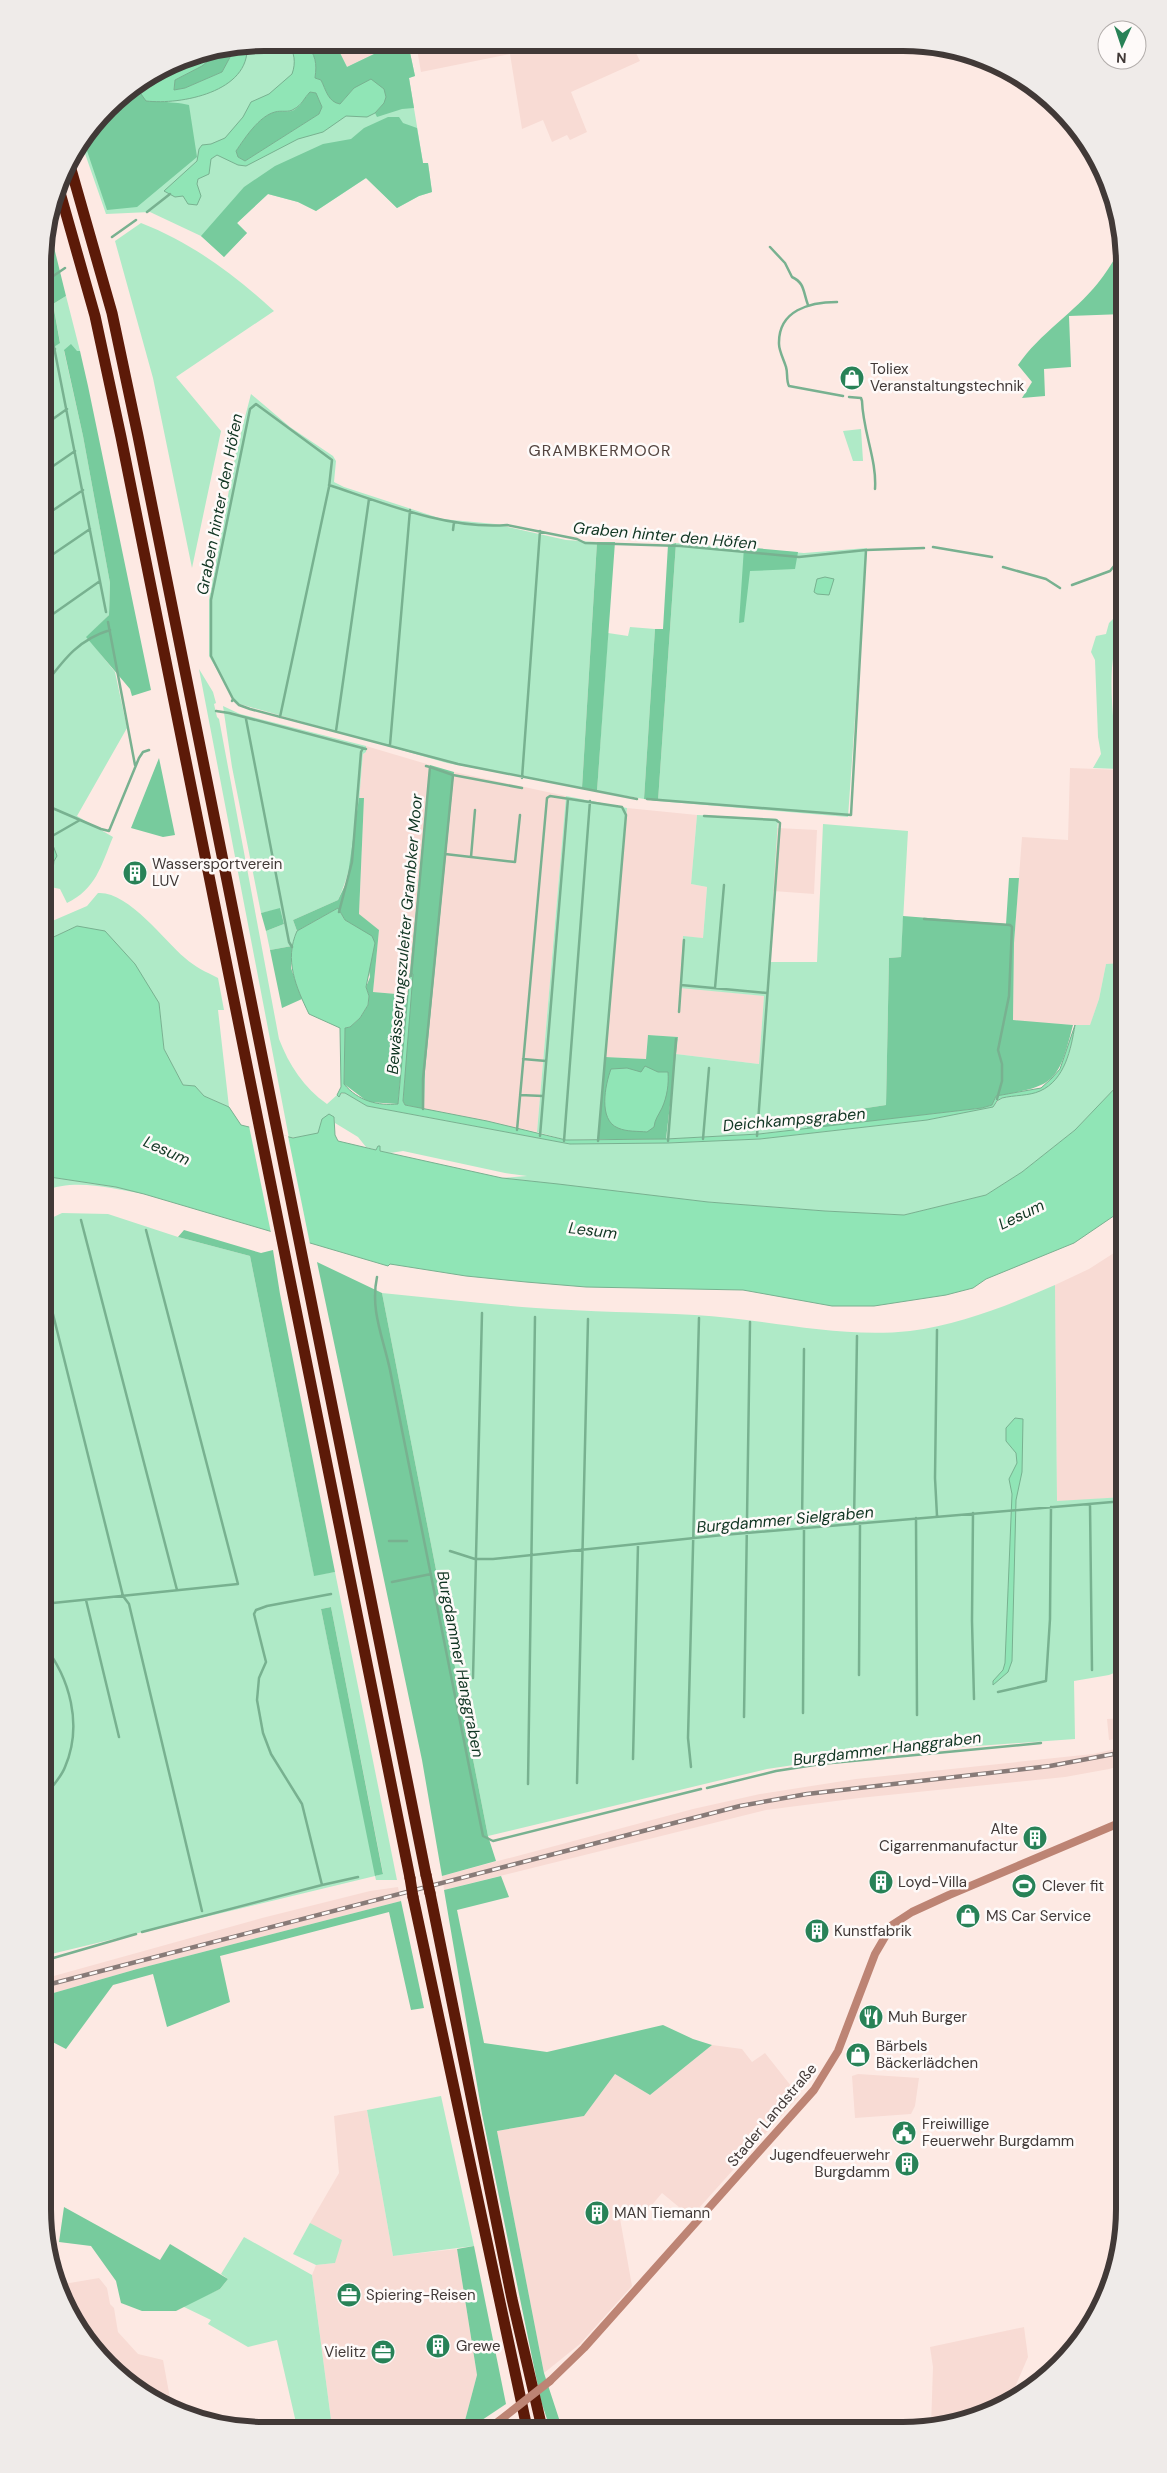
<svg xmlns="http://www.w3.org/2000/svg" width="1167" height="2473" font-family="'DM Sans',sans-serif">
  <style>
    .built { fill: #f8dbd4 }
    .green { fill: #afeac7; fill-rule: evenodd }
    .forest { fill: #77cb9d }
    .water { fill: #90e5b6; stroke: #78b190; fill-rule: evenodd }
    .pier { fill: #fde9e3 }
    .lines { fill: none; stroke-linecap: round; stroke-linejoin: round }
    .stream { stroke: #78b190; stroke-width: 2.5 }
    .tertiary { stroke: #bd8474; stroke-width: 8 }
    .motorway { stroke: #5c1a08; stroke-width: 11 }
    .rail-casing { stroke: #887b78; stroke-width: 4.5 }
    .rail { stroke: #fefaf9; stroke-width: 2.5; stroke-dasharray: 8; stroke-linecap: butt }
    .tertiary-bridge { stroke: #bd8474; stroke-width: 8 }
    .motorway-bridge { stroke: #5c1a08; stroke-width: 11 }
    .labels { text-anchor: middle; stroke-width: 5; stroke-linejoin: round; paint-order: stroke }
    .poi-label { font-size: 15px; fill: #413937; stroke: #fefaf9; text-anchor: start }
    .street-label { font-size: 15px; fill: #413937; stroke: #fefaf9 }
    .neighbourhood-label { font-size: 16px; letter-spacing: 1px; fill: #544540; stroke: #fefaf9 }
    .water-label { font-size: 16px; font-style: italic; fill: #103522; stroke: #fefaf9 }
    .rim { fill: none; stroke: #413937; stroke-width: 6 }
  </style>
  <rect width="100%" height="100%" fill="#fde9e3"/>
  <!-- built -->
  <path class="built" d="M335,43H397L347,67Z
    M416,43L632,45L640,61L571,92L587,132L570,140L567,135L552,142L543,120L522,129L510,54L421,72Z
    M366,746L430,765L408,995L373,992L379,930L359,915L364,798H359L363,754L366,752Z
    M1070,768L1124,770V964H1106L1099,999L1090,1026L1013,1021L1014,943L1022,837L1068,840Z
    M454,772L566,796L537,1132L424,1109L425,1071Z
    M627,808L697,815L691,884L707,887L703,938L683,937L680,987L764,996L759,1064L676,1054L678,1037L648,1035L646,1059L605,1057Z
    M777,828L817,830L814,894L773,891Z
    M1124,1238V1497L1057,1502L1055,1285L1089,1269L1117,1251V1245Z
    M1124,1718V1738L1109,1740L1107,1719Z
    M1124,1747V1765L1109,1769L1065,1777L859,1798L766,1810L444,1890L442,1876L693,1809L760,1794L856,1779L1093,1754Z
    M398,1887L401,1901L137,1969L43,1996V1979L262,1918L370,1891Z
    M712,2045L742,2049L752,2062L765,2053L799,2096L691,2217L662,2193L651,2206L619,2213L632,2286L580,2344L544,2373L497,2131L584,2116L615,2074L650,2095Z
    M858,2074L919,2078L915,2106L911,2114L855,2118L852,2076Z
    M367,2110L393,2256L457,2249L477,2375L463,2428L332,2427L312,2275L316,2265L335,2263L310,2223L339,2173L334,2116Z
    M99,2278L107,2288L110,2304L114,2308L118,2332L138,2354L163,2360L172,2409L118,2375L72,2320L58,2285Z
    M1024,2327L1028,2357L1009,2401L960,2423L931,2427L933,2367L930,2347Z"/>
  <!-- green -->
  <path class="green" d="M264,43H335L347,67L397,43H408L415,76L409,78L423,163H428L432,192L419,196L397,208L366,178L316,211L298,202L268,194L237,223L247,233L224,257L201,236L150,212L106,214L82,145L118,98L180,59Z
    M141,223C192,243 234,274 274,311L176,377L221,431L192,568L153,378L115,241Z
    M66,296L80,351H64L83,436L110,583L109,615L87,637L115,672L127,728L77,816L113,837C101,866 96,889 67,903L60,889L51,887C53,868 58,843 43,829V354L60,342L53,304Z
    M251,394L290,427L333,456L336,461L334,482L344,487L442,519L495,524L566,540L597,542L582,788L447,763L236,703L209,656V599L236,452Z
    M861,429L863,461H853L843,431Z
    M676,543L804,553L867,548L848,817L658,801Z
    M1124,601C1128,623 1113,644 1112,668C1110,701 1115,736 1119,769L1093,768L1101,754L1098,737L1095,660L1091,652L1096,636L1106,634L1109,623L1124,608Z
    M630,627L655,629L644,799L597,791L608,633L628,636Z
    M199,669L213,692L216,703L214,704L217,717L219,719L279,1039C289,1065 304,1088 327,1104L337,1095L345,1093L367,1106L570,1144L668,1143L760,1139L927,1120L993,1107C1004,1093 1008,1098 1023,1094C1063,1084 1069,1062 1075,1025H1090L1099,999L1106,964L1124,963V1070L1118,1085L1075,1130L1022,1172L986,1195L904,1215L825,1211L708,1202L502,1178L527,1176L505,1173L403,1151L390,1153L379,1151L380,1146L376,1150L366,1147L358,1137L335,1123L334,1117L322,1120L318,1133L314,1135L289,1138Z
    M223,706L240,714L366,746V752L363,754C358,802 359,856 338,900L293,920L297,931L292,946L270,950L266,931L284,924L280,909L261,913L232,767Z
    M566,796L627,808L598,1139L566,1140L537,1132Z
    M697,815L778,819L769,962H817L823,824L908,831L901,957L889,958L886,1105L808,1117L807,1129L759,1134L666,1139L676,1054L759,1064L764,996L680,988L683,936L703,938L707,887L691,884Z
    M98,893C128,891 164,940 185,958C195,967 206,972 218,978L224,1010H218L229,1107L204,1096L195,1086L183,1085L164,1049L159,1003L77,926L43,942V925L87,906Z
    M43,1176L116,1187L144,1194C110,1188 76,1178 43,1191Z
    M62,1213L108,1214L178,1237L250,1256L314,1575L335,1572L397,1880H376L375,1876L43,1956V1222ZM331,1607L383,1873L376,1876L321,1609Z
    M1055,1285L1057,1501L1124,1497V1669L1109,1675L1074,1681L1075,1739L867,1754L767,1769L488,1836L382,1293C433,1298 485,1304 536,1308C589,1312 643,1312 695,1315C767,1319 839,1339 910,1331C960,1325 1009,1305 1055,1285Z
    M441,2096L474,2246L393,2256L367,2110Z
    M310,2223L342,2240L335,2263L316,2265L293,2254Z
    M244,2237L312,2275L332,2427H297L277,2340L248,2347L208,2324L211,2320L182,2306L220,2289L228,2279L221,2274Z"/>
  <!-- forest -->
  <path class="forest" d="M305,43H335L347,67L397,43H408L415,76L409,78L414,108L402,109L377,117L375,113L384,103L354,88L340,104C328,102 326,90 321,80L315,78C317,63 315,54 305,43Z
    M235,48L222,72L185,88L174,90L175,80L202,66L219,52Z
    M136,87C147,106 170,100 189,105L197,157L137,207L107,210L84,142L118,98Z
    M310,92L316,93L322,107L319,114L245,161L238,157L236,151C245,138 259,116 275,112C281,110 289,113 294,110C302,105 304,98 310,92Z
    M388,117H399L403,123L417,128L423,163H428L432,192L419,196L397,208L366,178L316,211L298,202L268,194L237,223L247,233L224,257L201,236L244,187L275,166L323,144L351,139L364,128Z
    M49,227L66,296L53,304L60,343L43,354V249Z
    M1122,248L1124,314L1069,316L1071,367L1044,369L1045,396L1022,398L1032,382L1018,365C1040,333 1074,313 1098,283C1107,272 1114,259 1122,248Z
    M71,344L77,351H80L88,386L151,690L132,696L130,689L86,637L109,615L110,583L83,436L64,350Z
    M597,542H615L597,791L582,788Z
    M676,543L658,801L644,799L655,629H663L668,545Z
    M744,547L798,552L795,569L750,571L744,622L739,623Z
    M159,758L175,835L163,837L131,828Z
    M430,765L454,772L425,1071L424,1109L405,1105L403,1101L412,974L410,973Z
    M359,798H364L359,914L379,930L373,992L408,995L398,1104L368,1102L344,1084L345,1028L350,1027L360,1018L368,1005L369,996L366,987L370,977L363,932L345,920L338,908L297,931L293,920L338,900L347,881Z
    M1009,878H1019L1014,943L1013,1020L1073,1025C1058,1083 1055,1086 996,1096L992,1105L982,1108L807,1129L808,1117L886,1105L889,958L901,957L903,916L1006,924Z
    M280,908L284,924L266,931L261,913Z
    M292,946L291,968L302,999L282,1008L270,950Z
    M648,1035L678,1037L666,1139H598L605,1057L646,1059Z
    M184,1230L261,1253L273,1250L280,1294L335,1572L314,1576L250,1256L178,1237Z
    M317,1262L382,1293L488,1836L496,1861L442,1876L422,1760Z
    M331,1607L383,1874L375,1876L321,1609Z
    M501,1876L509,1897L457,1910L484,2043L547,2052L663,2025L693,2039L712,2045L650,2095L615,2074L584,2116L497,2131L544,2373L562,2428H550L541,2401L482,2114L444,1890Z
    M401,1901L424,2008L411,2010L389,1912L220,1956L230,2002L167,2027L153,1974L113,1985L66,2049L43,2037V1996L137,1969Z
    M64,2207L160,2260L170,2244L228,2279L220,2289L176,2311H142L121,2303L116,2281L91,2246L59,2242Z
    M474,2246L506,2404L470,2428H463L477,2375L457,2249Z"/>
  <!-- water -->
  <path class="water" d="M287,43H305C316,55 317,63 315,78L321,80C326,90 328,102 340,104L354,88L371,79L384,89L386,97L384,103L375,113L367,117L346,116L323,132L298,139L246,166L238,165L217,155L211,159L209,174L198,179L197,184L201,196L197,205L188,204L183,196L175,197L164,191L197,161L199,149L202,145L211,144L225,138L243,117L251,102L269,94L292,74C296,63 295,52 287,43ZM310,92L316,93L322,107L319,114L245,161L238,157L236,151C245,138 259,116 275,112C281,110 289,113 294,109C302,105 304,98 310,92Z
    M247,46C250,92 181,105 146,101L136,87L161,71H171L185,58L219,52L202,66L175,80L174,90L185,88L222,72L235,48Z
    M825,577L834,579L829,595L817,594L814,592L817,579Z
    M43,829L50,837L57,856L54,861L51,887L43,890Z
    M338,908L345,920L372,936L375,943L366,987L369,996L368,1005L360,1018L350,1027L345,1028L344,1084C358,1101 378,1106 398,1104L410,973L413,974L403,1101L405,1105L487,1121L566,1140L666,1139L759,1134L982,1108L992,1105L996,1096L1041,1088L1052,1078L1060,1069L1075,1025C1071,1049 1065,1080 1040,1091C1029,1096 1014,1095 1002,1098L997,1101L993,1107L927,1120L760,1139L668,1143L570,1144L367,1106L345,1093H341L339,1097L337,1095L341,1087L340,1028L309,1014C296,987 284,960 297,931Z
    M77,926L105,931L135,964L159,1003L164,1049L183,1085L195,1086L204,1096L229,1107L241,1125L293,1138L318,1133L322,1119L329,1114L334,1117L335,1135L338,1141L376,1150L378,1146H380V1151L502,1178L558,1184L708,1202L825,1211L904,1215L986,1195L1022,1172L1075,1130L1118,1085L1124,1070V1209L1074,1243L986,1279L973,1288L946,1295L874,1306H832L743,1290L586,1287L526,1282L466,1276L390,1264L388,1266L144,1194L116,1187L43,1176V942Z
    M645,1066L658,1072H668C669,1084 667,1097 662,1108C658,1116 655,1119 654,1127L647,1132C638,1131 627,1132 618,1128C598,1120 605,1085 611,1069L627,1068L641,1072Z
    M1015,1418L1023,1419L1022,1472L1016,1500L1012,1661L1008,1672L993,1685V1681L1003,1670L1005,1663L1012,1494L1009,1479L1017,1463L1016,1453L1006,1441V1428Z"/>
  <!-- pier -->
  <path class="pier" d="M249,1126L288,1136L310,1244L271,1233Z"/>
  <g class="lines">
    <!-- stream -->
    <path class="stream" d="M147,212L170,194
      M112,237L136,220
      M770,247L785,263L792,277C805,283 803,292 808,305
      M43,283L65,268
      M43,291L106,612
      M837,302C810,302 778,310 779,344C779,351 784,360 786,367C788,373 786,380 789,386L843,396
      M43,357L55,349
      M849,397L861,398L862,401C863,432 877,460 875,489
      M43,426L67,409
      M43,473L75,451
      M329,485C383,503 449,530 507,525L577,539L585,543L681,546L799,557L866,550L924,548
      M43,517L83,490
      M453,530L454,522
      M933,547L992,557
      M43,561L90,529
      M1003,567L1046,579L1060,588
      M1072,585L1110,571L1124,554
      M43,621L100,581
      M108,622L135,765
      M43,687C63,661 77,640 110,630
      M233,699L239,705L250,709L458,764L637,799
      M232,701L233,699L211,656V600L250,409L256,404L332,460L329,487L280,717
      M216,711L229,713
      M229,713L366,749
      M246,719L289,942L292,947
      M336,731L369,499
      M390,745L410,510
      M430,767L453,775L522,788
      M522,778L540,531
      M647,799L851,815L866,550
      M43,804L80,820
      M704,816L776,820L780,823L757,1136
      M47,839L80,820L101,829L109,831L139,758L143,752L149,750
      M445,854L515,862L520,815
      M471,857L475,810
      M339,912L352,862L361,752L363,748
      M924,919L1010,925L1012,927L1009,996L998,1050L1002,1064V1081L997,1099
      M411,976L430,767L426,766
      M681,985L767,993
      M715,988L724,885
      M679,1012L684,940
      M523,1059L546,1061
      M520,1095L543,1096
      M423,1109V1079L453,775
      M517,1130L547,798L550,796L622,807L626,815L598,1141
      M540,1136L568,799
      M703,1139L709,1068
      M564,1141L590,801
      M668,1141L676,1039
      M81,1220L177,1590
      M43,1274L123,1596L129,1604L202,1911
      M377,1277C370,1310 383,1337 390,1370L483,1836L493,1841L701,1789
      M937,1330L935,1478L937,1516
      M1090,1504L1092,1670
      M973,1513L972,1621L974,1699
      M916,1518L917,1715
      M854,1523L857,1336
      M802,1527L804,1349
      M389,1541H407
      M450,1551L475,1559H493L723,1535L1124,1501
      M392,1582L431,1574
      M86,1600L119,1737
      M43,1604L238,1584L146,1230
      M859,1675L860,1523
      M473,1678L482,1313
      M998,1692L1046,1681L1050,1619L1051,1507
      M803,1713L804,1528
      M744,1717L750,1322
      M633,1759L638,1544
      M691,1767L688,1738L699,1318
      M577,1783L588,1319
      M528,1784L535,1317
      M707,1788L776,1771L821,1764L1041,1743
      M43,1798C50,1789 61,1778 65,1767C83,1725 70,1678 43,1644
      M322,1885L358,1877
      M142,1932L322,1885L302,1804L271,1754L263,1733L257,1700L259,1678L266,1662L254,1614L256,1610L267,1606L331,1594
      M43,1961L136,1934"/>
    <!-- tertiary -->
    <path class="tertiary" d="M550,2381L584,2348L814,2090L838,2051L875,1954L892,1925L912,1912L949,1895L1124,1821
      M488,2428L499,2421"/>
    <!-- motorway -->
    <path class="motorway" d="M69,162L112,313L138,436L426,1875
      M59,189L95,316L121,437L410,1878
      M430,1893L512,2299L542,2428
      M413,1897L527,2428"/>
    <defs>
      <path id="rail" d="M43,1986L740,1806L807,1794L1050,1766L1124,1752"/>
    </defs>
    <!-- rail casing -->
    <use href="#rail" class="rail-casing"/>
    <!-- rail -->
    <use href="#rail" class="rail"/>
    <!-- tertiary-bridge -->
    <path class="tertiary-bridge" d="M499,2421L550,2381"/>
    <!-- motorway-bridge -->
    <path class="motorway-bridge" d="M426,1875L430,1893
      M410,1878L413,1897"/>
  </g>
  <!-- icons -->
  <defs>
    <symbol id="shop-disc" viewBox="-11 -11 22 22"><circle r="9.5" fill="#288257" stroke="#fefaf9"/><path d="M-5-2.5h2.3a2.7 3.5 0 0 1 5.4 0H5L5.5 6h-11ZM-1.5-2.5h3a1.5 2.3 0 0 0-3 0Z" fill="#fff"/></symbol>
    <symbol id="building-disc" viewBox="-11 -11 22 22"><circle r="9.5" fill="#288257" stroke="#fefaf9"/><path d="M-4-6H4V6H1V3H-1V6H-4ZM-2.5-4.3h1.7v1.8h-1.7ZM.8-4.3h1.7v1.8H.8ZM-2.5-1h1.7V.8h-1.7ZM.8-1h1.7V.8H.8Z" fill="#fff"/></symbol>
    <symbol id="stadium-disc" viewBox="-11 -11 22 22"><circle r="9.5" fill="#288257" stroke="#fefaf9"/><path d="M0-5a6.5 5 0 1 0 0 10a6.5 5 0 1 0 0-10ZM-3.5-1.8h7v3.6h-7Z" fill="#fff"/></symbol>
    <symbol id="restaurant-disc" viewBox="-11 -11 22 22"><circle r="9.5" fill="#288257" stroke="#fefaf9"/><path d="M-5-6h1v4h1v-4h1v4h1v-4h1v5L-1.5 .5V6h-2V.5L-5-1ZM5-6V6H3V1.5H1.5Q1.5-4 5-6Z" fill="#fff"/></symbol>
    <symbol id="civic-disc" viewBox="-11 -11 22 22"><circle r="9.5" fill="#288257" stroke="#fefaf9"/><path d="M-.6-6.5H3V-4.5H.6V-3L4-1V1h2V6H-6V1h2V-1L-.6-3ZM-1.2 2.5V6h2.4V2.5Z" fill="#fff"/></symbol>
    <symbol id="office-disc" viewBox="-11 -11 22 22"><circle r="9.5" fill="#288257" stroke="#fefaf9"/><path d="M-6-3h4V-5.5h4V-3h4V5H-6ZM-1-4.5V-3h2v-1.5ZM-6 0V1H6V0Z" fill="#fff"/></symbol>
  </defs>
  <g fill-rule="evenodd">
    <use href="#shop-disc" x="838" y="364" width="28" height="28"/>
    <use href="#building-disc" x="121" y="859" width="28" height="28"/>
    <use href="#building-disc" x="1021" y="1824" width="28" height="28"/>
    <use href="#building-disc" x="867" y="1868" width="28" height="28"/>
    <use href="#stadium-disc" x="1010" y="1872" width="28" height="28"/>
    <use href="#shop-disc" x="954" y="1902" width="28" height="28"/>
    <use href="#building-disc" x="803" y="1917" width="28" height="28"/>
    <use href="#restaurant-disc" x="857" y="2003" width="28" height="28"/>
    <use href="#shop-disc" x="844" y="2041" width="28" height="28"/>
    <use href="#civic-disc" x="890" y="2119" width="28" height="28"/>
    <use href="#building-disc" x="893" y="2150" width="28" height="28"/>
    <use href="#building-disc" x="583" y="2199" width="28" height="28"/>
    <use href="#office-disc" x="335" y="2281" width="28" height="28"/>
    <use href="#building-disc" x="424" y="2332" width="28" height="28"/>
    <use href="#office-disc" x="369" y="2338" width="28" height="28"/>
  </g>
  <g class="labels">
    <!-- poi labels -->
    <g class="poi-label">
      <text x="870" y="374">Toliex<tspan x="870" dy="17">Veranstaltungstechnik</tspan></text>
      <text x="152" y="869">Wassersportverein<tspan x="152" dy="17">LUV</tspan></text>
      <text x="1018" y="1834" text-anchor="end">Alte<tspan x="1018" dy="17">Cigarrenmanufactur</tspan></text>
      <text x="898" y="1887">Loyd-Villa</text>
      <text x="1042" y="1891">Clever fit</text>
      <text x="986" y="1921">MS Car Service</text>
      <text x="834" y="1936">Kunstfabrik</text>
      <text x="888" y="2022">Muh Burger</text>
      <text x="876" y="2051">Bärbels<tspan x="876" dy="17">Bäckerlädchen</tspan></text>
      <text x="922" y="2129">Freiwillige<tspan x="922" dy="17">Feuerwehr Burgdamm</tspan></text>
      <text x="890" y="2160" text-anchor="end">Jugendfeuerwehr<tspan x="890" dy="17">Burgdamm</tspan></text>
      <text x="614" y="2218">MAN Tiemann</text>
      <text x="366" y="2300">Spiering-Reisen</text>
      <text x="456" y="2351">Grewe</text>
      <text x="366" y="2357" text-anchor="end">Vielitz</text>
    </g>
    <!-- street labels -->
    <g class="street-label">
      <text transform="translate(772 2115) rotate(-50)" y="5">Stader Landstraße</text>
    </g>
    <!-- neighbourhood labels -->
    <g class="neighbourhood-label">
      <text x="600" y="456">GRAMBKERMOOR</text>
    </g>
    <!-- water labels -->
    <g class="water-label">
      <text transform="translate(219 504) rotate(-79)" y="6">Graben hinter den Höfen</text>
      <text transform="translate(665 535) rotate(5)" y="6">Graben hinter den Höfen</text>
      <text transform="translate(404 934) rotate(-85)" y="6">Bewässerungszuleiter Grambker Moor</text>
      <text transform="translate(794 1119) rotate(-5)" y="6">Deichkampsgraben</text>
      <text transform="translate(167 1150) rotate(24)" y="6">Lesum</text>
      <text transform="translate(1021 1214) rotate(-26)" y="6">Lesum</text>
      <text transform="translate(593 1230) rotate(7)" y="6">Lesum</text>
      <text transform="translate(785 1519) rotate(-5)" y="6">Burgdammer Sielgraben</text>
      <text transform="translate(461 1664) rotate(79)" y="6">Burgdammer Hanggraben</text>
      <text transform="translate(887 1748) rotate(-7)" y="6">Burgdammer Hanggraben</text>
    </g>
  </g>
  <!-- crop -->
  <path d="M0 0H1167V2473H0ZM264 51H903A213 213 0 0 1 1116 264V2209A213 213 0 0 1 903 2422H264A213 213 0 0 1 51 2209V264A213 213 0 0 1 264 51Z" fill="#efebe9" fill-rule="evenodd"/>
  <path class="rim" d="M264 51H903A213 213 0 0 1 1116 264V2209A213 213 0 0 1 903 2422H264A213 213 0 0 1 51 2209V264A213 213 0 0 1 264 51Z"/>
  <!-- north arrow -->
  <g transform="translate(1122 45) rotate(183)"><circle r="24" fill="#fefaf9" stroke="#b2adab"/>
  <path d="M0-4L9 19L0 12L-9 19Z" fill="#288257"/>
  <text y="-8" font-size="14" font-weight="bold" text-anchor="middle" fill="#413937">N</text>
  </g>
</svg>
